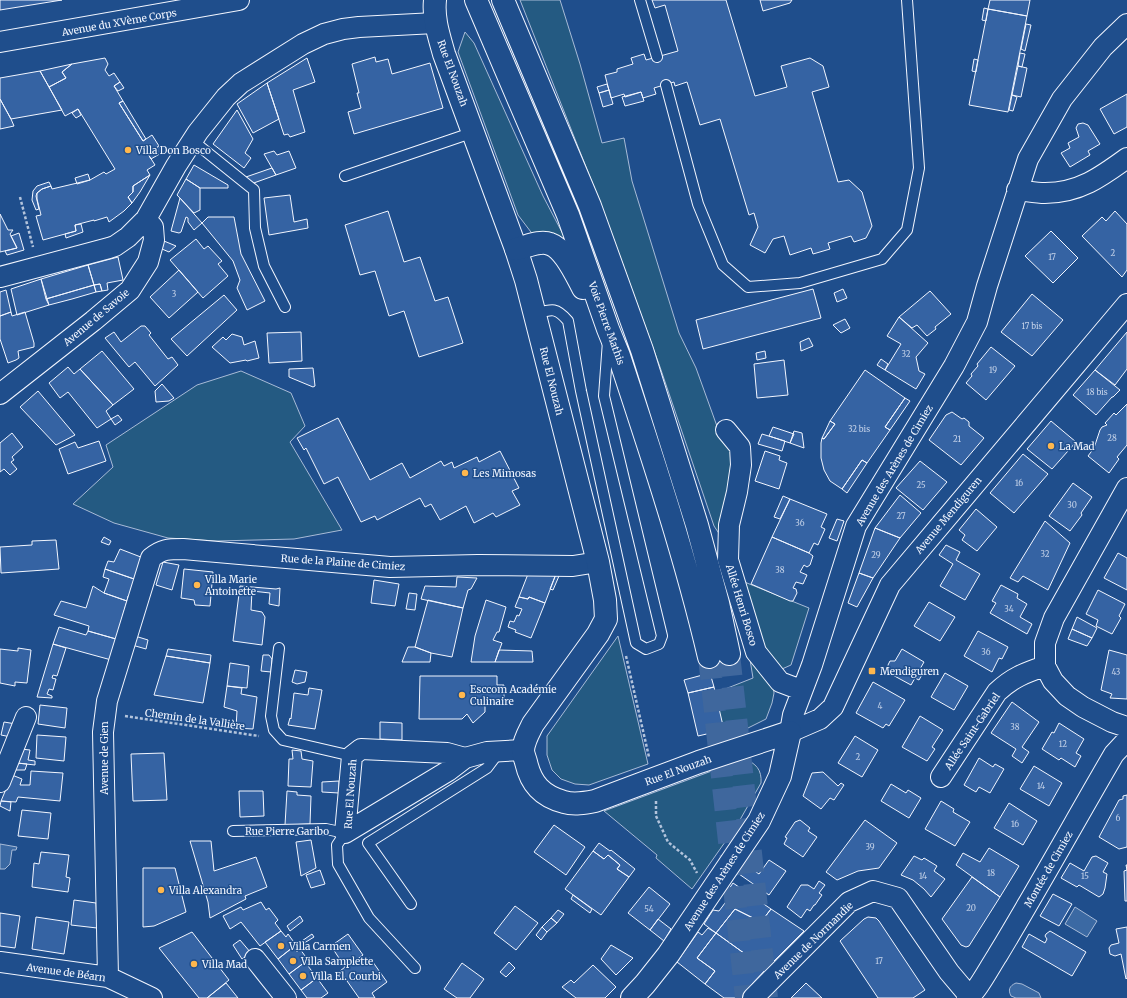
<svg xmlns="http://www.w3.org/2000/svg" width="1127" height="998" font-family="Merriweather,serif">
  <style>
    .green { fill: #245a82; stroke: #a8bbd7 }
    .water { fill: #3b69a3; stroke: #a8bbd7 }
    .building { fill: #3563a3; stroke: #f2f6ff }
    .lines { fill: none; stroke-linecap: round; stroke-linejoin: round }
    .trunk-tunnel { stroke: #3f679d; stroke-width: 22; stroke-dasharray: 22 11; stroke-linecap: butt }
    .service-casing { stroke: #f2f6ff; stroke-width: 12 }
    .minor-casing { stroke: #f2f6ff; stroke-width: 22 }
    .tertiary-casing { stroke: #f2f6ff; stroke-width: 24 }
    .trunk-casing { stroke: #f2f6ff; stroke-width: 24 }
    .path { stroke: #b3c4dc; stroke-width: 2.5; stroke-dasharray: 3 2; stroke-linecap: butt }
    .service { stroke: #1f4e8c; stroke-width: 10 }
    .minor { stroke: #1f4e8c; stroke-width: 20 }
    .tertiary { stroke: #1f4e8c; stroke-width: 22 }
    .trunk { stroke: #1f4e8c; stroke-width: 22 }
    .poi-dot { fill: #ffb74d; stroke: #1f4e8c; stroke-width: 1.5 }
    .labels { text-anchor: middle; stroke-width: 3; stroke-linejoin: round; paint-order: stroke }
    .number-label { font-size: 8px; fill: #c3d1e8 }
    .street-label { font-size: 10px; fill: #f2f6ff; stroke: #1f4e8c }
    .poi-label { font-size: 10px; fill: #f2f6ff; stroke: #1f4e8c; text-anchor: start }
  </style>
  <rect width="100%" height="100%" fill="#1f4e8c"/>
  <!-- green -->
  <path class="green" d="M520,0H560L580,64L602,143L624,138L632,181L679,333L696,368L718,429L734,453L720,535L714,526L660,367L603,210Z
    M465,32L474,43L543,196L566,240L550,236H534L518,215L458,52Z
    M241,371L291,393L305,426L290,442L342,530L294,539L217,541L168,538L114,523L73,504L113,467L106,445L197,385Z
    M742,581L809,608L791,665L782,669L768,661Z
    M618,636L648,764L589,785L575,784L561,779L552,770L547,755V736Z
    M747,641L773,684L774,693L772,703L766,719L718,743L715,693L753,678Z
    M744,759C756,763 762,770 761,783L737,825L692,889L656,858L657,855L604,811Z"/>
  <!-- water -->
  <path class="water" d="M0,844L17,847L16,850H12L10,864L5,869H0Z
    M1075,907L1097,921L1087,937L1065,924Z
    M1016,983L1022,984L1039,993L1041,998H1016L1011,996C1008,990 1009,986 1016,983Z"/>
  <!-- building -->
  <path class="building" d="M0,0H62L0,10Z
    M652,0H726L755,96L787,87L781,66L810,58L823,66L829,87L812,92L838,182L849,180L862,192L872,226L866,238L854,242L851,236L828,243L830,249L813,254L811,248L790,255L784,236L773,239L765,253L750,245L758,227L754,213L749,215L720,119L700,125L687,82L675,86L674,82L654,88L656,94L643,98L641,92L625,97L624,94L611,98L605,75L617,72V69L633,64L631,58L644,54L646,60L678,51L665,5L655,8Z
    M760,0H792L790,3L763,11Z
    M990,0H1030L1027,16L988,9Z
    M984,8L988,9L986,21L982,20Z
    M988,9L1027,16L1008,112L969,105Z
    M1026,24L1031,25L1025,51L1021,49Z
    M1020,53L1025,54L1022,67L1018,66Z
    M375,57L376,62L388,59L392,74L430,63L443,108L354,134L348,112L361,108L357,93H359L352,64Z
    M105,58L108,64L105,70L109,76L114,73L120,82L114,86L123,101L119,103L143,141L152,135L159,146L148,154L155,165L147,170L150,175L133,186V192L128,197L132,203L124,211L109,222L107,217L94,221V220L75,225L76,231L43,240L36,216L41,215L37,199V193L42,189L51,186L52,189L90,180L104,172L106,174L115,169L78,109L65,116L49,87L66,78L62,72L72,64Z
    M307,58L315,82L293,90L305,132L290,137L288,134L284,135L267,83Z
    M974,59L978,60L976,72L972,71Z
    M72,64L62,72L66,78L49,87L40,71Z
    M1018,66L1027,68L1021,97L1012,95Z
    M40,71L62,110L11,119L0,99V78Z
    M120,82L124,88L118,91L114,86Z
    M267,83L279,119L253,133L237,104Z
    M607,84L609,90L599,93L597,87Z
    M609,90L613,104L603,107L599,93Z
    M641,92L644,101L625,106L622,97Z
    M1127,94V127L1114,134L1100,109Z
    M1012,95L1017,97L1013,111L1009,110Z
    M0,99L11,119L14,126L0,129Z
    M123,101L146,139L143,141L119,103Z
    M78,109L81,115L76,118L72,113Z
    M237,110L253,139L245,153L251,158L244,168L213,144Z
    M1083,123L1088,125L1100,144L1088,151L1090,155L1070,167L1061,153L1070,148L1068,143L1079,137L1076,128L1078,124Z
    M159,146L163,152L151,159L148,154Z
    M274,151L277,155L289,151L296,168L276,175L264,154Z
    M194,165L228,185V188H200L186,179Z
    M272,168L276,175L251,184L243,178Z
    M88,174L90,180L77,184L75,178Z
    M150,175L140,192L132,203L128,197L133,192V186Z
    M186,179L200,188V210L194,213L177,195Z
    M49,182L51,186L42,189L37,193L36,196L39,209L36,210L32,200L33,191L37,186Z
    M290,195L294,222L307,219L308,228L269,235L264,198Z
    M180,198L202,223L194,230L188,222V218L186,217L181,232L179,233L171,231Z
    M388,211L404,262L420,257L435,301L448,297L463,343L419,357L404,311L389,316L375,271L360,275L345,225Z
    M1115,211L1127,224V270L1122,277L1082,236L1102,217L1106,221Z
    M0,214L8,230H13L10,234L17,248L0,252Z
    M208,217H234L241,254L265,301L247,310L237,288L240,280L233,261L202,223Z
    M81,224L83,232L66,238L65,234L76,231L75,225Z
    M1051,231L1078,258L1053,283L1025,256Z
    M19,233L24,250L7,255L5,251L17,248L11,236Z
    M196,239L204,249L208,246L222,261L218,264L228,276L203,298L170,260Z
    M164,241L176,246L169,252L162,249Z
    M118,257L123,280L107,283L108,290L102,291L100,284L94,285L88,265Z
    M88,265L94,285L46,299L41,279Z
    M179,270L198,292L169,318L150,297Z
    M41,279L49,305L17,315L11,289Z
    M100,284L102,291L96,292L94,285Z
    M94,285L96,292L72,299L49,305L46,299Z
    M813,289L821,318L703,349L696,320Z
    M843,289L847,298L837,302L834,293Z
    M6,290L11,312L0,316V292Z
    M930,291L951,314L935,327L936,329L927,336L917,325L912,328L899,317Z
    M1032,294L1063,320L1032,356L1001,332Z
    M224,295L237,310L187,356L171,339Z
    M11,312L12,316L25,312L34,343V347L18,351L19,358L16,360L8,363L0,339V316Z
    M899,317L928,343L916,357L919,371L925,374L916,389L885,370L901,344L887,336Z
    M845,319L850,328L841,333L833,325Z
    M141,326H145L151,333L149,335L168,359L172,357L178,365L155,386L135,362L129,367L105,338L114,332L121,342Z
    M301,332L302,361L269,363L267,333Z
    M1127,332V369L1115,385L1095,370Z
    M232,334L242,337L244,345L255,341L259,358L247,361L246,360L230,363L212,347L223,337L226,340Z
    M809,338L813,346L801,351L800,342Z
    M991,347L1015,366L986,400L966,383L972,376L971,374L978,366L977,364Z
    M102,351L134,389L113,405L80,369Z
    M765,351L766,358L757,360L756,353Z
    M881,359L888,364L885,370L877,365Z
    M784,360L788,395L757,398L754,364Z
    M68,367L74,374L80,369L113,405L106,411L111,419L97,428L68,392L60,398L49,383Z
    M313,368L315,386L313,387L289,377V369Z
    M865,370L905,398L885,427L890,430L867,463L862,460L842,489L830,481L824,470L821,458V443L822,438L824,439L835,424L830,421Z
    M1095,370L1120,390L1113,397H1112L1096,415L1073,395Z
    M162,384L174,398L169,401L156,402L155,391Z
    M38,391L75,435L56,445L20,407Z
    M905,398L910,401L890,430L885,427Z
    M1127,404V445L1117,457L1119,459L1109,473L1088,456L1094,448L1100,430L1102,427L1107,425L1105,423L1114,413L1116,415Z
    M952,412L962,419L964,418L969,422V426L984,438L961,465L929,440L946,415Z
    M118,415L122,420L115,425L111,419Z
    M338,418L370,480L402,463L410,478L441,461L444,466L452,462L454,468L477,457L479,462L500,451L519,488L512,491L520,505L496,517L493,513L474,523L466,506L440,520L431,504L425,507L420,498L377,520L375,516L361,522L338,477L324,484L306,448L304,450L297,438Z
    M830,421L835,424L824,439L822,438L823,436Z
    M1051,421L1076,442L1052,469L1027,449Z
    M773,427L794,434L790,443L769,436Z
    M794,431L802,433L804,448L790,443Z
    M12,433L23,447L12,457L14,460L11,462L17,469L10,475L4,469L0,472V443Z
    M762,434L785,441L782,451L758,444Z
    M99,441L106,461L68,474L59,449L75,442L78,448Z
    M765,451L780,456L779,460L787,463L779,489L755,481Z
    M1023,454L1048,474L1014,513L990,493Z
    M862,460L867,463L847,493L842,489Z
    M920,461L947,482L923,510L896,488Z
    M1073,483L1092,497L1081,513L1082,515L1070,531L1049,516Z
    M900,495L921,513L900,538L875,528Z
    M783,496L790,499L780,519L774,517Z
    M790,499L827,514L821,527L825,529L818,545L814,543L809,553L772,537Z
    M976,509L997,527L977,551L962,540L965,535L959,530Z
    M837,519L844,521L837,541L829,538Z
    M1045,521L1070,543L1048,590L1023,576L1018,582L1010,578Z
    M875,528L900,538L873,578L859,573Z
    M104,537L111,541L109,545L101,542Z
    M772,537L809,553L813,556L810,565L807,567L804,565L800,572L807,575L803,584L796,582L793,588L796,589L797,593L793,601H790L751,584Z
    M56,540L59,569L1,573L0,547L32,545V541Z
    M946,545L960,552L956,560L980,574L965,600L940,586L953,564L939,555Z
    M120,549L146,559L137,580L105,569L108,561L114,562Z
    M1118,553L1127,558V590L1104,578Z
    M163,562L179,565L172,590L156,585Z
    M105,569L137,580L133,598L128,596L127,601L104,593L109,579L103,577Z
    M184,569L213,572L210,606L195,605L194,600L181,598Z
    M859,573L873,578L857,607L848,603Z
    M528,574H556L545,603L529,597L528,599L519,597Z
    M556,574L559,576L553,590L550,589Z
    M457,577L477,578L471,589L468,590L463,608L421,599L425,586L456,587Z
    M374,580L399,584L395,606L371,603Z
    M1001,585L1018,594L1017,598L1027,604L1020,617L1032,624L1027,634L990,613L996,603L992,601Z
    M93,586L104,593L127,601L116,639L88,631L89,626L54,615L61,601L86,608Z
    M240,586L276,589L280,588L279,606L269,604L270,593L252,591L251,610L262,612L265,617L262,645L233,641Z
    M1098,590L1125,604L1119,616L1121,618L1112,634L1096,626L1098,620L1086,614Z
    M409,593L417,594L415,610L406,609Z
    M519,597L528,599L529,597L545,603L531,638L515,632L516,630L508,627L510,621L514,622L517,615L519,616L522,609L515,607Z
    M428,600L463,608L452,657L431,653L415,647Z
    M486,600L506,607L499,632H497L493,640L502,643L495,662H471L475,636Z
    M929,602L955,617L940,641L914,626Z
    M1077,617L1097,628L1092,638L1072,629Z
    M59,627L86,635L88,631L116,639L115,661L53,644Z
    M1072,629L1092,638L1087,646L1068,639Z
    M978,631L1008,647L1002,659L999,658L992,672L964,656Z
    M135,636L148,640L146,649L132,645Z
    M53,644L66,648L57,676L53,675L52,678L56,679L53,690L49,689L47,694L52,696V698L37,697Z
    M408,647H415L431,653L430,662H402Z
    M18,648L31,650L27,683L15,682V686L0,683V649L18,651Z
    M168,649L211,655L210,663L166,656Z
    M902,649L924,662L920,669L924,671L919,680L915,678L911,685L889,673L890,670H888V665L890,661H895Z
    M499,650L532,651L533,662H495Z
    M1109,650L1127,655V699L1110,698L1112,694L1101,690Z
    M263,655H269L272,659L271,672L261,671Z
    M166,656L210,663L203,703L154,695Z
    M230,663L249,666L247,688L227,686Z
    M295,670L307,672L305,682L297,684L292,682Z
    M710,673L714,687L688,693L684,680Z
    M945,673L968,686L954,710L931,697Z
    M420,676H497V685H504V705L485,704V712L473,723L467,714L462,719H419Z
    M873,682L905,700L889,726L886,724L883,728L856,713Z
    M227,686L242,688L241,694L257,697L253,729L236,728L237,711L224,707Z
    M714,687L724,730L698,736L688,693Z
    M309,688L322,690L315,729L288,725L290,718L291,719L294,693L308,695Z
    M1012,702L1039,722L1022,747L1029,752L1022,763L1012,756L1016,749L991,733Z
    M40,705L67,708L65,728L38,724Z
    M920,716L943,730L932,747L935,749L927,761L902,747Z
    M4,722L16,724L11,737L1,735Z
    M380,722L402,723V740L380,739Z
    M1059,723L1084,739L1076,753L1081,756L1075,767L1061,758L1059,760L1042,749L1052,732L1054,733Z
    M37,735L66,737L64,761L36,758Z
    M855,736L878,750L862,777L838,763Z
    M21,749L30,750L28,760L35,761V765L17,763Z
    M292,750L301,751L302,759L313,761L311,787L288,786L289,759H293Z
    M164,753L167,800L133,801L131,754Z
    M979,758L993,767L995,764L1004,769L990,793L979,787L976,792L964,785Z
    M17,763L27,764L25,770H14Z
    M1034,766L1062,783L1049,806L1020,789Z
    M31,771L63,773L60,801L18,797L16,802L1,801L12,775L22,779L20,785H30Z
    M823,772L838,786L841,783L844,785L834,800L830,798L821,809L803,796L812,773Z
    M339,781V793L322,792V782Z
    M891,784L906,793L908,790L921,798L909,818L881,801Z
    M239,791H263L264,816L240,817Z
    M287,791L297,792V795L311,796L310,824L285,825Z
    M1127,795V847L1119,849L1099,837L1119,800L1123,799V796Z
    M1,801L11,802L10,811L0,806Z
    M941,801L954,809L953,812L970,822L955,846L925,829Z
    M1009,803L1037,821L1023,845L994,828Z
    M22,810L51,813L48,839L18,836Z
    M800,820L810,828L808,831L817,837L803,857L784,844L787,838L785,837L795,822Z
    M865,820L897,843L879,868L858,871L837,880L826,872Z
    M554,825L585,847L566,875L534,852Z
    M311,840L316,868L301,876L296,842Z
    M190,841H211L214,871L256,857L267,887L245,896L246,899L210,918L208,902Z
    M599,843L610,851L611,850L635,869L629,877L617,869L620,865L608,855L604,859L593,851Z
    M989,848L1019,866L1000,897L956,865L963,853L980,862Z
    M593,851L604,859L608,855L620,865L617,869L629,877L601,915L565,889Z
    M41,852L69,855L66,877L70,878L68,892L32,887L34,863L39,864Z
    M914,856L922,860L924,858L937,866L934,871L945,879L931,897L924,889L913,880L901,875Z
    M1096,856L1108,863L1103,872L1107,874L1105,888L1103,894L1099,897L1079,885L1077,887L1061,878L1070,863L1084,871L1092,857Z
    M769,860L786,871L769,895L739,874L746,865L759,874Z
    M1126,865H1127V901H1125L1124,871L1127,870Z
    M143,868H175L186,912L154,926L143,927Z
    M320,870L325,884L311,888L306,875Z
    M972,877L1000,897L969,946L966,947L961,945L942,919Z
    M819,881L825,885L819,893L822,895L815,905H814L810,911L807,909L801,918L787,907L801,885H808L814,889Z
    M733,883L771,909L761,922L735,909L716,933L704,924L713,910L719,911L731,895L727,892Z
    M649,887L670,904L650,930L628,913Z
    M1053,894L1072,904L1059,926L1040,916Z
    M573,895L592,909L590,913L571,899Z
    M74,900L96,903L97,928L71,925Z
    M261,902L266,910L269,908L278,920L275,923L281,931L260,946L241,922L230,929L223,916L241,907L243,910Z
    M515,906L538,923L516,950L494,933Z
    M735,909L761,922L771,909L804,931L766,969L716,933Z
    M558,910L564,914L557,923L551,918Z
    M0,913L20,916L15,948L0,946Z
    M300,916L303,921L290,931L287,926Z
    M36,917L69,922L64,954L32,949Z
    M868,917L876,918L879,921L925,990L913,998H878L840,941L864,919Z
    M551,918L557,923L547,932L542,927Z
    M658,919L671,929L664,941L650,930Z
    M542,927L547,932L541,940L536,935Z
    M1127,927V978L1126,979L1121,954L1115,956L1110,954L1109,948L1111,945L1119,943L1116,929Z
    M708,928L716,933L697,958L715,971L705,984L677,962L698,932L702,935Z
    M281,931L286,937L288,934L296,945L278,959L265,942Z
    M1050,931L1086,952L1072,976L1022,947L1029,934L1045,943L1047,939L1045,936L1046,934Z
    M192,932L229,980L207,998H199L159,948Z
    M716,933L766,969L739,998H724L705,984L715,971L697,958Z
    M312,934L314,937L301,945L299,943Z
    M348,934L363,955L356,960L360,965L370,958L387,982L372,993L375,998H359L340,971L345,967L331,946Z
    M240,940L251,953L242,959L233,945Z
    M611,945L633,958L616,975L601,959Z
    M293,947L297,952L300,949L308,960L289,974L278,959Z
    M305,962L317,978L301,990L289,974Z
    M509,962L515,968L506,977L500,972Z
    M462,963L484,979L470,998H457L444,989Z
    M593,965L616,987L605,998H576L562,987L571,980L574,983Z
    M317,978L328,993L321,998H307L301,990Z
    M226,983L238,998H207Z
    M806,983L822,998H791Z"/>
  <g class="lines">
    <!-- trunk-tunnel -->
    <path class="trunk-tunnel" d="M729,654L767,998
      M709,657L746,998"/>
    <defs>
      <path id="service" d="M640,0L657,57
        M666,85L698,204L723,265L748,287L800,283L882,259L907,230L919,168L907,0
        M193,141L254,190L255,228L264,266L285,307
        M345,176L474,132
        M535,314C552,309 556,307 568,321L581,391L636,643L646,649L659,644L662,636L604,396L608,341
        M279,648L271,716L274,730L283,740L352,756
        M233,831L326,829L345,833L337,845L338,864L369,918L415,968
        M411,904L368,843L487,768L499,752"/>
      <path id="minor" d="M0,42L239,0
        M1017,190C1027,191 1036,193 1045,193C1079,193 1101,177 1127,158
        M0,277L109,248L115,246L128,237L146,219L176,166L198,132L226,97L241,83L303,44L324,34L343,29L359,27L435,23
        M0,394L93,321L130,290L148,262L154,240L153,227L146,219
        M726,430L740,447L741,465L737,492L729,525L728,560L756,652L780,682L801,690
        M1127,488L1054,618L1045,643V666L1053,681L1067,696L1083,707L1112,722L1127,727
        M790,732L793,715L812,665L856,526L954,366L977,322L987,286L1028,159L1062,99L1103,47L1127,24
        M790,732L820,719L833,707L890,585L1127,304
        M465,758L447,753L361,749L352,756L345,833L448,771L465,758L487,752L523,750
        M941,777L997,692C1013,677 1025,673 1045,666
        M0,782L26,717
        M255,959L286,998
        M0,962L108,977L152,998
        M108,977L103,732L107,701L151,558C162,549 168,549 183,549L390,567L478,565L573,566L598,562
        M753,998L849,902L873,891L898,898L949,972L971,998
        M967,998C975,995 991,965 997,956C1037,890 1075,821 1114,754L1127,740"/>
      <path id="tertiary" d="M435,0C433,19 439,36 444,54L516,249L526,280L598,562L605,600L606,619L598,634L533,724C529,732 524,740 523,750C523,754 525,758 526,762C531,784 542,796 564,802C574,805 585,803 595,801L699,762L790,732L780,776L759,821L668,955L645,984L632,998"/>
      <path id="trunk" d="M476,0L568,215L608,329L619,356C652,456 685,555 709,657
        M503,0L590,206L642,350L697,525L718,603L729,654
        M516,249C526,247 540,240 550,244C565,249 576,275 583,288"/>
    </defs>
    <!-- service casing -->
    <use href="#service" class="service-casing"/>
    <!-- minor casing -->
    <use href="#minor" class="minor-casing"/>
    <!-- tertiary casing -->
    <use href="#tertiary" class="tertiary-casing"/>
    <!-- trunk casing -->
    <use href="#trunk" class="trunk-casing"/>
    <!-- path -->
    <path class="path" d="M20,197L33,247
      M626,656L649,757
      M125,716L259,736
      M656,801V816L668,842L690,860L697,873"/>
    <!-- service -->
    <use href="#service" class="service"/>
    <!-- minor -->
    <use href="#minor" class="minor"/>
    <!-- tertiary -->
    <use href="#tertiary" class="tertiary"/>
    <!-- trunk -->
    <use href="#trunk" class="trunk"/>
  </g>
  <!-- markers -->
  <g class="poi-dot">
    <circle cx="128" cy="150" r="4"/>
    <circle cx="1051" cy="446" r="4"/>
    <circle cx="465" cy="473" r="4"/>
    <circle cx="197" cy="585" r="4"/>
    <rect x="868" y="667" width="8" height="8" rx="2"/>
    <circle cx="462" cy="695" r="4"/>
    <circle cx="161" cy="890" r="4"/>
    <circle cx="281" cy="946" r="4"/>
    <circle cx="293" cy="961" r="4"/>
    <circle cx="194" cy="964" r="4"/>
    <circle cx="303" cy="976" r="4"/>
  </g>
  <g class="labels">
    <!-- number labels -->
    <g class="number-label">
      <text x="1113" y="256">2</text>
      <text x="1052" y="260">17</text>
      <text x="174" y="297">3</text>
      <text x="1032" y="329">17 bis</text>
      <text x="906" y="357">32</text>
      <text x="993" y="373">19</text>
      <text x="1097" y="395">18 bis</text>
      <text x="859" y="432">32 bis</text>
      <text x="1112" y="441">28</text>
      <text x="957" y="442">21</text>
      <text x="1019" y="486">16</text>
      <text x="921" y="488">25</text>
      <text x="1072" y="508">30</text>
      <text x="901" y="519">27</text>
      <text x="800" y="526">36</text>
      <text x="1045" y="557">32</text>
      <text x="876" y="558">29</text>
      <text x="780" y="573">38</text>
      <text x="1009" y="612">34</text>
      <text x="986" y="655">36</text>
      <text x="1116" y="675">43</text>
      <text x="880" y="709">4</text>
      <text x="1015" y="730">38</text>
      <text x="1063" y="747">12</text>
      <text x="858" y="760">2</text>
      <text x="1041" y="789">14</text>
      <text x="1118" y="821">6</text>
      <text x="1015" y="827">16</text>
      <text x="870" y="850">39</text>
      <text x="991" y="876">18</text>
      <text x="923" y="879">14</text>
      <text x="1085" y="879">15</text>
      <text x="971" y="911">20</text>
      <text x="649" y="912">54</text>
      <text x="879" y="964">17</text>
    </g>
    <!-- street labels -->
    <g class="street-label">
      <text transform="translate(119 22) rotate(-10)" y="4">Avenue du XVème Corps</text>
      <text transform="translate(453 73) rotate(70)" y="4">Rue El Nouzah</text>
      <text transform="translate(96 317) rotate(-40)" y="4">Avenue de Savoie</text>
      <text transform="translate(607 323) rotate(70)" y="4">Voie Pierre Mathis</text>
      <text transform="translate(552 381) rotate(76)" y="4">Rue El Nouzah</text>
      <text transform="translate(894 465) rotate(-59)" y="4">Avenue des Arènes de Cimiez</text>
      <text transform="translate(948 515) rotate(-50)" y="4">Avenue Mendiguren</text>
      <text transform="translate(343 562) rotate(4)" y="4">Rue de la Plaine de Cimiez</text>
      <text transform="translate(742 605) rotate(73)" y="4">Allée Henri Bosco</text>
      <text transform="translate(195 719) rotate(8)" y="4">Chemin de la Vallière</text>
      <text transform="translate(972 731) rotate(-56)" y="4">Allée Saint-Gabriel</text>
      <text transform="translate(104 758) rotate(-90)" y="4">Avenue de Gien</text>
      <text transform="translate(678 770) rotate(-20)" y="4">Rue El Nouzah</text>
      <text transform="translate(350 794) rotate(-86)" y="4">Rue El Nouzah</text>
      <text x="287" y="835">Rue Pierre Garibo</text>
      <text transform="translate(1048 869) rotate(-60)" y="4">Montée de Cimiez</text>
      <text transform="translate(724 871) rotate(-57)" y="4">Avenue des Arènes de Cimiez</text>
      <text transform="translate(813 940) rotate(-44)" y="4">Avenue de Normandie</text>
      <text transform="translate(66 972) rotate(8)" y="4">Avenue de Béarn</text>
    </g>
    <!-- poi labels -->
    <g class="poi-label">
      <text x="136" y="154">Villa Don Bosco</text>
      <text x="1059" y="450">La Mad</text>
      <text x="473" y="477">Les Mimosas</text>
      <text x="205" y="583">Villa Marie<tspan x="205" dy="12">Antoinette</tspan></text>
      <text x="880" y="675">Mendiguren</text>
      <text x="470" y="693">Esccom Académie<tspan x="470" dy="12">Culinaire</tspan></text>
      <text x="169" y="894">Villa Alexandra</text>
      <text x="289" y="950">Villa Carmen</text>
      <text x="301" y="965">Villa Samplette</text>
      <text x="202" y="968">Villa Mad</text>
      <text x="311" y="980">Villa El. Courbi</text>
    </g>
  </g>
</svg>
